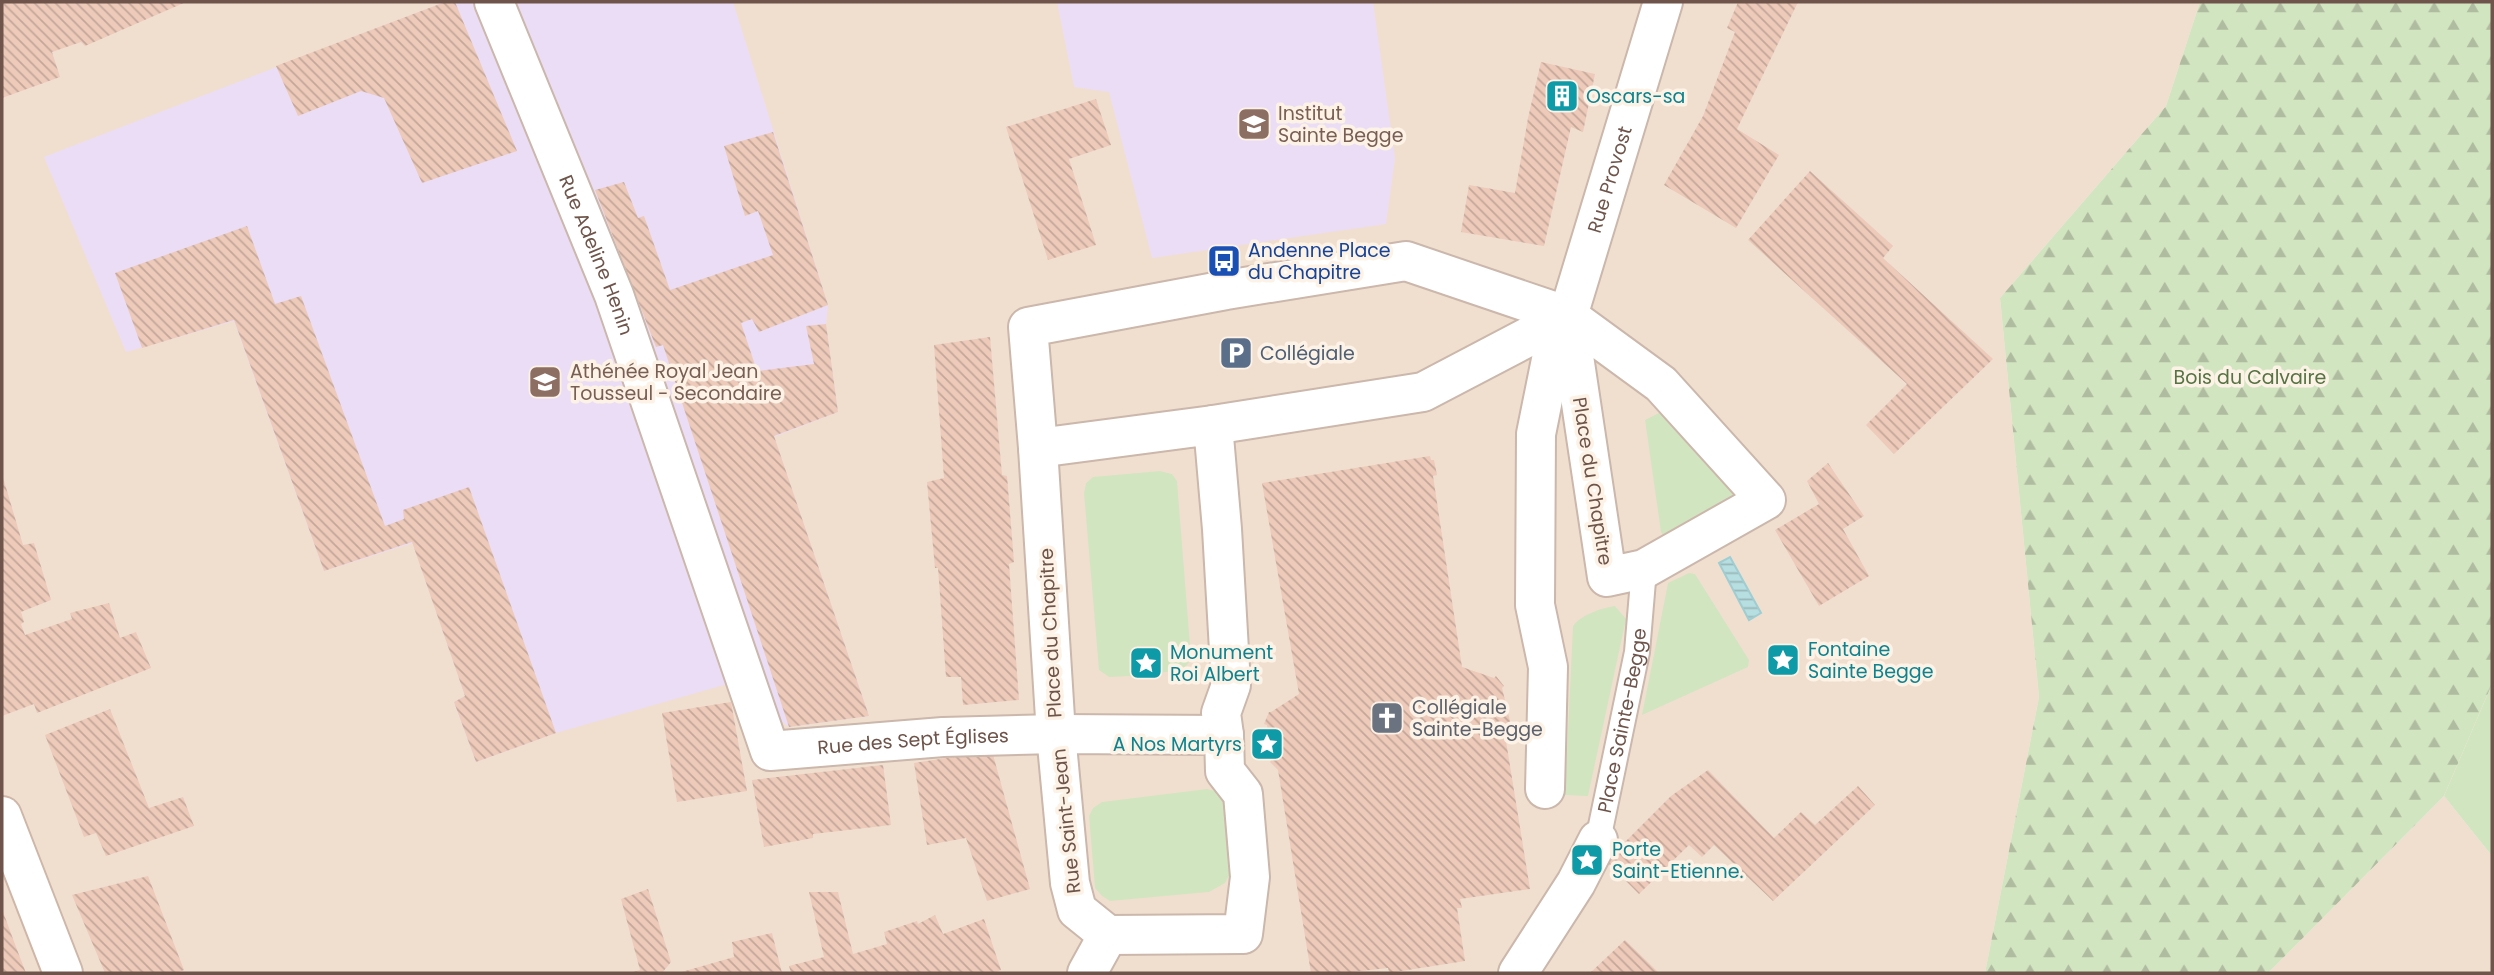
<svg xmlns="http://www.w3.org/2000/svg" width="2494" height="975" font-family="Poppins,sans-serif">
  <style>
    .residential { fill: #f0dfcf }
    .education { fill: #ebddf5 }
    .green { fill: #d2e5c1 }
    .forest { fill: url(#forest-firs) }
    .water { fill: url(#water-rules); stroke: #9eced2; stroke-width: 2 }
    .building { fill: url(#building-back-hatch) }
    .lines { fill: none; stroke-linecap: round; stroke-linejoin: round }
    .lane-casing { stroke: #cbb7ab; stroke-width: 28 }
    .street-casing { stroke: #cbb7ab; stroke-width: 42 }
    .secondary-casing { stroke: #ceb6a9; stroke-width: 42 }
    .lane { stroke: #fff; stroke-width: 24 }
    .street { stroke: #fff; stroke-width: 38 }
    .secondary { stroke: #fff; stroke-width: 38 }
    .labels { text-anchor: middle; stroke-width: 7; stroke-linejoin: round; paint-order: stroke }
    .culture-label { font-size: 19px; fill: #0d838f; stroke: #fdf2e6; text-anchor: start }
    .education-label { font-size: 19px; fill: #785e54; stroke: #fdf2e6; text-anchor: start }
    .street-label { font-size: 19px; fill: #6e544a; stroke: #fdf2e6 }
    .transit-label { font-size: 19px; fill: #164399; stroke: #fdf2e6; text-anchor: start }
    .service-label { font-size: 19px; fill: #4e5e75; stroke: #fdf2e6; text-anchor: start }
    .park-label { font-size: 19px; fill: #557343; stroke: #fdf2e6 }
    .worship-label { font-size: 19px; fill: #5b616d; stroke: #fdf2e6; text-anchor: start }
  </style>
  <defs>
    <pattern id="forest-firs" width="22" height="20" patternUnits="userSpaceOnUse" patternTransform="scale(1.75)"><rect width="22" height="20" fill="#d2e5c1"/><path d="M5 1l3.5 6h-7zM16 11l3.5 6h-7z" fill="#afbc9f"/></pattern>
    <pattern id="water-rules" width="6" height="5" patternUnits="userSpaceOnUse" patternTransform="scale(1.75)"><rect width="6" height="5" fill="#b7dee1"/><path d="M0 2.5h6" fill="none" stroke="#99b7b8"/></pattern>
    <pattern id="building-back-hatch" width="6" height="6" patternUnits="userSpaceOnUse" patternTransform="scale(1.75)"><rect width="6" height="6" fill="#edcaba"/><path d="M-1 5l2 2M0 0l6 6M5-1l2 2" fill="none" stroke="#c4a799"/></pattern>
  </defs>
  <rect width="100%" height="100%" fill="#faeee0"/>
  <!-- residential -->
  <path class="residential" d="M2,2H2200L2166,106L2000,298L2039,697L1985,973H2Z
    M2444,796L2492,856V973H2268Z"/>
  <!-- education -->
  <path class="education" d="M445,2H733L828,305L826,324L838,412L774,437L869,716L789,727L731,683L556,733L476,762L454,702L465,696L413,543L324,571L234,321L126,352L44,157Z
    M1057,2H1373L1395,158L1386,224L1152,258L1109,92L1074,87Z"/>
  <!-- green -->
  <path class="green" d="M1661,412L1747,492L1665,538L1661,532L1645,420Z
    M1160,471L1172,474L1177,481L1191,658C1186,672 1172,671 1159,673L1157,658L1133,659V676L1109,677L1099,670L1084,493L1086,483L1093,477Z
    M1689,573L1695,574L1749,660L1748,667L1642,715L1668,583Z
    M1615,606L1626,619L1588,796L1565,795L1573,626C1581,615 1601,608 1615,606Z
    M2492,684V856L2444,796Z
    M1207,789L1219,792L1224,799L1230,874L1225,883L1209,892L1110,901L1102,896L1095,888L1089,816L1093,808L1102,802Z"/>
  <!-- forest -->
  <path class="forest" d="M2200,2H2492V684L2444,796L2268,973H1985L2039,697L2000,298L2166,106Z"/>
  <!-- water -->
  <path class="water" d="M1730,557L1761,613L1749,620L1719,563Z"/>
  <!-- building -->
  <path class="building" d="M2,2H186L85,46L81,42L52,52L60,77L2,98Z
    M445,2H455L517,151L422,183L384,98L361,91L298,116L276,66Z
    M1738,2H1798L1737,129L1779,155L1736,228L1664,185L1703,116L1735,32L1727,28Z
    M1541,62L1595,74L1583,132L1571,127L1544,246L1461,232L1469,185L1515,193L1528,118Z
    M1096,99L1111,145L1069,159L1096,245L1048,260L1006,127Z
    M773,132L828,305L759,332L752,319L741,323L757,371L814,364L806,326L826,324L838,412L774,436L869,716L789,727L663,345L656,347L595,190L624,182L638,218L644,216L670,290L773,255L758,211L745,216L724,146Z
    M1810,171L1893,246L1883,258L1993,359L1894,454L1866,425L1907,384L1748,240Z
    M247,226L275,304L301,296L385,526L404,519L403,510L469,487L556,733L476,762L454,702L465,696L412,542L324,571L234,320L142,348L115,273Z
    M990,337L1002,475L1007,476L1014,562L1009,564L1019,700L963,705L961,677H946L938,568H935L927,482L944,478L934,345Z
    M1430,456L1431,460H1434L1437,475L1433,476L1462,667L1494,678L1496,676L1504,686L1502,688L1511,725L1505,735L1530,889L1460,899L1462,908H1457L1465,961L1389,973L1388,968L1344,973H1311L1278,770L1270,762L1272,759L1267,725L1264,724L1269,712H1271L1299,694L1262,483Z
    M1828,463L1864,516L1843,529L1869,576L1819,606L1775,530L1819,504L1807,481Z
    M2,474L23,545L34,543L51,600L21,612L24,622L21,624L25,635L72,619L70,613L109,603L120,638L136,632L151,668L37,713L34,704L2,716Z
    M731,702L747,791L677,802L662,713Z
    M110,709L149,808L183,797L194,826L106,856L96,833L84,837L45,735Z
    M992,751L1030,889L987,901L966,838L927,845L914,763Z
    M883,765L891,825L813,834V838L764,847L752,780Z
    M1708,770L1774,838L1801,812L1815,825L1858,786L1875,805L1773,901L1714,845L1702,857L1689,845L1639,894L1606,861L1671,796Z
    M148,876L184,970L176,973H105L72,895Z
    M648,889L671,962L662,973H630L640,970L621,899Z
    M809,892H838L853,954L887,944L884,932L917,921L918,924L935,915L943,934L984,919L1001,970L994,973H791L789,966L824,957Z
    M2,909L16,947L26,973H2Z
    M772,933L782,973H678L734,957L732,942Z
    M1625,940L1659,973H1590Z"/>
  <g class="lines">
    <defs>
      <g id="lane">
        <path id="s1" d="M1598,840L1637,652L1644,569"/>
      </g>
      <g id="street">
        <path id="s2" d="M494,2L614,295L770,751L943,737L1056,734L1224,735"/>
        <path d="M1568,316L1661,384L1766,500L1644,569L1607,577Z"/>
        <path d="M1213,425L1423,392L1568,316"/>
        <path d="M1038,448L1213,425L1222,529L1231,685L1221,713L1224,735L1225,771L1243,794L1250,877L1243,934L1108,935"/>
        <path id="s3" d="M1545,789L1548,667L1535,605L1536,434L1557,330L1568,316L1663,2"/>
        <path d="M1108,935L1077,910L1070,883L1056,734L1038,448L1028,327L1226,290L1406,261L1568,316"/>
        <path d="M1087,973L1108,935"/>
        <path d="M1518,973L1576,883L1598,840"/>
      </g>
      <path id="secondary" d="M2,816L63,973"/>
    </defs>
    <!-- lane casing -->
    <use href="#lane" class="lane-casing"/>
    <!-- street casing -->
    <use href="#street" class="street-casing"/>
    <!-- secondary casing -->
    <use href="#secondary" class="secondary-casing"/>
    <!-- lane -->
    <use href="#lane" class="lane"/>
    <!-- street -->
    <use href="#street" class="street"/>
    <!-- secondary -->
    <use href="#secondary" class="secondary"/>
  </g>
  <!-- icons -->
  <defs>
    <symbol id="building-square" viewBox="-11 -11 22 22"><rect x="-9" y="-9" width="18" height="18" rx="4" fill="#0f9aa8" stroke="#fdf2e6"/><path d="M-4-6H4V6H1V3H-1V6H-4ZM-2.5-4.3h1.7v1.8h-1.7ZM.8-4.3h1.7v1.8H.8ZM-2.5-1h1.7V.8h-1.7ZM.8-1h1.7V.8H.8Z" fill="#fff"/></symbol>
    <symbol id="school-square" viewBox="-11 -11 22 22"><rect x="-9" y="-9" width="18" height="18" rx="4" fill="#8d6e63" stroke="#fdf2e6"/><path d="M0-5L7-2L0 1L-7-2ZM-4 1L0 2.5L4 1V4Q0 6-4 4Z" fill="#fff"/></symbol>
    <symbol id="bus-square" viewBox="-11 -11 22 22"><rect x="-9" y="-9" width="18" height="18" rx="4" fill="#1a4fb4" stroke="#fdf2e6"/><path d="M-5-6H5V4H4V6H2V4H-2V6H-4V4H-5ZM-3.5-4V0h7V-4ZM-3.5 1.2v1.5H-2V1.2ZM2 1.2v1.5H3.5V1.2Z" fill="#fff"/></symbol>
    <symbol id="parking-square" viewBox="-11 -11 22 22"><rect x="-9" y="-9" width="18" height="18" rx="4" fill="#5c6f8a" stroke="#fdf2e6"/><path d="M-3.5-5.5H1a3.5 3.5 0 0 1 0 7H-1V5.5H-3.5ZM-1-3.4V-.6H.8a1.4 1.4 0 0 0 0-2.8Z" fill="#fff"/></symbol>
    <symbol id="sight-square" viewBox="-11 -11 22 22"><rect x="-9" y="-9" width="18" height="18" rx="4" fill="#0f9aa8" stroke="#fdf2e6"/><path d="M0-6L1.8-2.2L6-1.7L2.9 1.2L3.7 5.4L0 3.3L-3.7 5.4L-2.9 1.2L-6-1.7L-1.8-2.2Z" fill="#fff"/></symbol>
    <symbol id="church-square" viewBox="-11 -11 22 22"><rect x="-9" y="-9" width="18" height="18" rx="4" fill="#6b7280" stroke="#fdf2e6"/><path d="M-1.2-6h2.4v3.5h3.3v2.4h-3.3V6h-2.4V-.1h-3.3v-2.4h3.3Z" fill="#fff"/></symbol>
  </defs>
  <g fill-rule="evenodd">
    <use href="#building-square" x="1543" y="77" width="38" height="38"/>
    <use href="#school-square" x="1235" y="105" width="38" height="38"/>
    <use href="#bus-square" x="1205" y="242" width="38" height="38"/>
    <use href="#parking-square" x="1217" y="334" width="38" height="38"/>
    <use href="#school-square" x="526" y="363" width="38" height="38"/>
    <use href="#sight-square" x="1764" y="641" width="38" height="38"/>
    <use href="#sight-square" x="1127" y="644" width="38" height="38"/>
    <use href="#church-square" x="1368" y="699" width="38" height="38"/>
    <use href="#sight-square" x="1248" y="725" width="38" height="38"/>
    <use href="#sight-square" x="1568" y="841" width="38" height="38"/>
  </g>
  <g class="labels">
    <!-- culture labels -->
    <g class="culture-label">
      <text x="1586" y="103">Oscars-sa</text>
      <text x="1808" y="656">Fontaine<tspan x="1808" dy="22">Sainte Begge</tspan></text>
      <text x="1170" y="659">Monument<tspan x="1170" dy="22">Roi Albert</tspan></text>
      <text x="1242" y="751" text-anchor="end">A Nos Martyrs</text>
      <text x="1612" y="856">Porte<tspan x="1612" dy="22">Saint-Etienne.</tspan></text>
    </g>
    <!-- education labels -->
    <g class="education-label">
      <text x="1278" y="120">Institut<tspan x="1278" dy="22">Sainte Begge</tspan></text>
      <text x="570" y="378">Athénée Royal Jean<tspan x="570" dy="22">Tousseul - Secondaire</tspan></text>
    </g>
    <!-- street labels -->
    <g class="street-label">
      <text dy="7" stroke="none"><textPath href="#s3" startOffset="623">Rue Provost</textPath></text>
      <text dy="7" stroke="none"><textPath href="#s2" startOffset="273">Rue Adeline Henin</textPath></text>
      <text transform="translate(1593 481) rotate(81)" y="7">Place du Chapitre</text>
      <text transform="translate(1050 633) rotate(-93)" y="7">Place du Chapitre</text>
      <text dy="7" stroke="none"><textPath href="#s1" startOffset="122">Place Sainte-Begge</textPath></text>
      <text dy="7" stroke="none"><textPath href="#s2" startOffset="942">Rue des Sept Églises</textPath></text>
      <text transform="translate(1066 821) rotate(-96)" y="7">Rue Saint-Jean</text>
    </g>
    <!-- transit labels -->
    <g class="transit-label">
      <text x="1248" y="257">Andenne Place<tspan x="1248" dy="22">du Chapitre</tspan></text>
    </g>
    <!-- service labels -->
    <g class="service-label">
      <text x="1260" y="360">Collégiale</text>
    </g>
    <!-- park labels -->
    <g class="park-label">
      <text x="2250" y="384">Bois du Calvaire</text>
    </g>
    <!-- worship labels -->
    <g class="worship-label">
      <text x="1412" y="714">Collégiale<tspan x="1412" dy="22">Sainte-Begge</tspan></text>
    </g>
  </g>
  <!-- border -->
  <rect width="2494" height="975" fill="none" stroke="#6e544a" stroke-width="7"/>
</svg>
